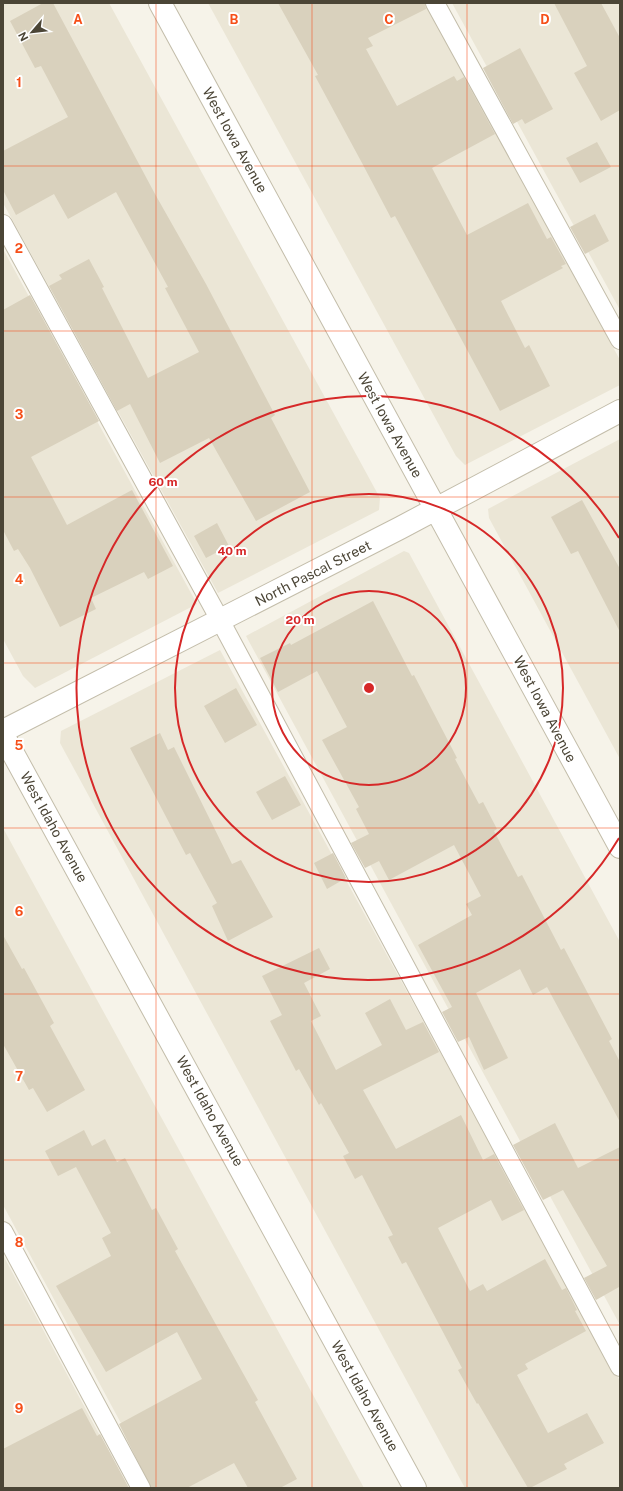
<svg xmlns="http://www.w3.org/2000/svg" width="623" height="1491" font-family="'Public Sans',sans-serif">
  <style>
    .residential { fill: #ebe6d6 }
    .building { fill: #d9d1bd }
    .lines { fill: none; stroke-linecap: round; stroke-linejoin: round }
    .lane-casing { stroke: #c3bdaa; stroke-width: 20 }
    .street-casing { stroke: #c3bdaa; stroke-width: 24 }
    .lane { stroke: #fff; stroke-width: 18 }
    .street { stroke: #fff; stroke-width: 22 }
    .grid { fill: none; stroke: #f64f19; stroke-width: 1; stroke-opacity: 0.55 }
    .ring { fill: none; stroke: #d62828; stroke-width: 2 }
    .labels { text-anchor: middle; stroke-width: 4; stroke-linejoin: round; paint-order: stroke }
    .street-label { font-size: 14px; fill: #4b4536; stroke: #fff }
    .grid-label { font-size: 13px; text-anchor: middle; font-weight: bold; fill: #f64f19; stroke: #fff; stroke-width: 4; stroke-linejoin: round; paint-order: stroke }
    .centre { fill: #d62828; stroke: #fff; stroke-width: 2 }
    .ring-label { font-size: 12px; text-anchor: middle; font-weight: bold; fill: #d62828; stroke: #fff; stroke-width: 4; stroke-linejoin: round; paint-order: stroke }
  </style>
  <rect width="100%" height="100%" fill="#f6f3e9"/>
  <!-- residential -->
  <path class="residential" d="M3,3H109L380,498L379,510L218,593L3,203Z
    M208,3H425L620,360V385L465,465L456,456Z
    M452,3H620V310Z
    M3,249L197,604L35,688L23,676L3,639Z
    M620,439V759L489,518L488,509Z
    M404,551L409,553L620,942V1325L246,636Z
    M220,650L620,1381V1487L617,1488H465L60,743L61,731Z
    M3,828L364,1488H156L3,1205Z
    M3,1255L128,1488H3Z"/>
  <!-- building -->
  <path class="building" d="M43,3H53L155,194L206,284L275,415L271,418L310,492L256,521L209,438L160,463L130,404L117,411L49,286L62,279L59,275L89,259L104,287L102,288L148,378L199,352L165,288L168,287L116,192L68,219L54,194L16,215L3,190V151L68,117L41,66L35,68L10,21Z
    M278,3H425L426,9L368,38L373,46L366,49L397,106L454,76L457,81L464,77L495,134L432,168L467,235L528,203L547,239L551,237L566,264L561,266L563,268L501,301L525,348L529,345L550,386L500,411L395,216L391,218L362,163L315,76L318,75Z
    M554,3H601L620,38V110L601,121L574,73L587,66Z
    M520,48L553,109L525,124L522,119L513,124L483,68Z
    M597,142L611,167L580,183L566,158Z
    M595,214L609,241L585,254L570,227Z
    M30,295L99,421L31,457L67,525L132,490L173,566L148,579L144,572L91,598L96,609L60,627L30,568L18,549L14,551L3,530V310Z
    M582,500L620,569V632L578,551L571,554L551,517Z
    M217,523L229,546L206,558L194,536Z
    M373,601L412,676L414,675L457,758L455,759L479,804L483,802L497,829L494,831L518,877L522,875L561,950L564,948L612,1039L609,1041L620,1062V1122L547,987L533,995L520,969L476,993L508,1058L484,1070L469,1037L458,1042L442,1012L452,1007L418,945L472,915L466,904L481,896L454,845L389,880L379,861L365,868L351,843L369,834L356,809L359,807L322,740L347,727L317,671L278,692L260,658L290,643L291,645Z
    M236,688L257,725L225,743L204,706Z
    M160,733L168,750L174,747L232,864L241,860L273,917L228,941L212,906L217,903L190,853L186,855L130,748Z
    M285,776L301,805L272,820L256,792Z
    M333,853L346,878L327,889L314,863Z
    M3,935L22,969L24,968L54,1023L50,1026L85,1090L47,1112L33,1088L29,1090L3,1044Z
    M319,948L330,969L304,983L321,1016L311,1021L336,1070L382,1045L365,1013L390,999L406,1030L423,1022L439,1052L363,1090L396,1149L461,1115L483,1160L494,1154L524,1210L502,1221L491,1200L438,1228L470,1291L483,1284L487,1291L545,1259L562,1290L566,1288L577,1310L575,1311L586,1331L525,1364L528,1369L517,1375L548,1433L587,1413L604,1443L564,1464L567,1469L530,1488H528L478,1403L477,1404L458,1370L462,1368L406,1262L402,1264L388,1237L393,1235L362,1175L355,1179L343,1156L349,1153L321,1103L319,1105L299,1069L296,1071L270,1021L282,1015L262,976Z
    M555,1123L578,1168L620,1147V1288L619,1287L596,1300L584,1278L607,1266L563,1190L543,1200L513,1145Z
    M84,1130L92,1146L105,1139L117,1162L125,1158L152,1210L156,1208L178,1249L175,1251L258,1400L255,1402L297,1479L280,1488H248L234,1463L187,1488H151L119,1424L202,1379L177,1332L106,1372L56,1286L111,1256L102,1238L111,1233L76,1167L58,1176L45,1151Z
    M82,1408L97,1436L100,1434L129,1488H3V1449Z"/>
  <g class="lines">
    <defs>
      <path id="lane" d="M435,3L620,340
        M3,224L220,620L620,1367
        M3,1231L141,1488"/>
      <path id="street" d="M160,3L620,847
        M3,731L400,528L620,411
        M3,735L415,1488"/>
    </defs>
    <!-- lane casing -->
    <use href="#lane" class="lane-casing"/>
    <!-- street casing -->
    <use href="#street" class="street-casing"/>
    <!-- lane -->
    <use href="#lane" class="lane"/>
    <!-- street -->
    <use href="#street" class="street"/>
  </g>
  <!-- grid -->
  <path class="grid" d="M156,3V1488M312,3V1488M467,3V1488M3,166H620M3,331H620M3,497H620M3,663H620M3,828H620M3,994H620M3,1160H620M3,1325H620"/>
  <!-- distance rings -->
  <g class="ring">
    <circle cx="369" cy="688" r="97"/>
    <circle cx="369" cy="688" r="194"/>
    <path d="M619 838A292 292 0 1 1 619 538"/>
  </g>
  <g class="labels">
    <!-- street labels -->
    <g class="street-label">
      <text transform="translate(235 140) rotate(61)" y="5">West Iowa Avenue</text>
      <text transform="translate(390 425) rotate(61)" y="5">West Iowa Avenue</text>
      <text transform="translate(313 573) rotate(-27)" y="5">North Pascal Street</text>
      <text transform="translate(545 709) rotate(62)" y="5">West Iowa Avenue</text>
      <text transform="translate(54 827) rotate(61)" y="5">West Idaho Avenue</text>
      <text transform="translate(210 1111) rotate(61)" y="5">West Idaho Avenue</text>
      <text transform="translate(365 1396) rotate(61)" y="5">West Idaho Avenue</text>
    </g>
  </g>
  <g class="grid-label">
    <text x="78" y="24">A</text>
    <text x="234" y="24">B</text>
    <text x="389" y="24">C</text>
    <text x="545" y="24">D</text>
    <text x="19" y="87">1</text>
    <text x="19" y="253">2</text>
    <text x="19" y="419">3</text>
    <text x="19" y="584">4</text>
    <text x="19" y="750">5</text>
    <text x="19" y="916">6</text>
    <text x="19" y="1081">7</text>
    <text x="19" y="1247">8</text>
    <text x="19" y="1413">9</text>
  </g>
  <circle cx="369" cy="688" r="6" class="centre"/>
  <g class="ring-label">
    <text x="163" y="486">60 m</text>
    <text x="232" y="555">40 m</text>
    <text x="300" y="624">20 m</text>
  </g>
  <!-- border -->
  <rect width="623" height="1491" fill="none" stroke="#4b4536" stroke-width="8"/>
  <!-- north arrow -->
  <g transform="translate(32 32) rotate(242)" stroke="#ffffff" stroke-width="3" paint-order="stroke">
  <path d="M0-3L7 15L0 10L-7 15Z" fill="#4b4536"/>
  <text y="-6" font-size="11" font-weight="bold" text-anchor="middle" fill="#4b4536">N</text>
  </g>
</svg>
